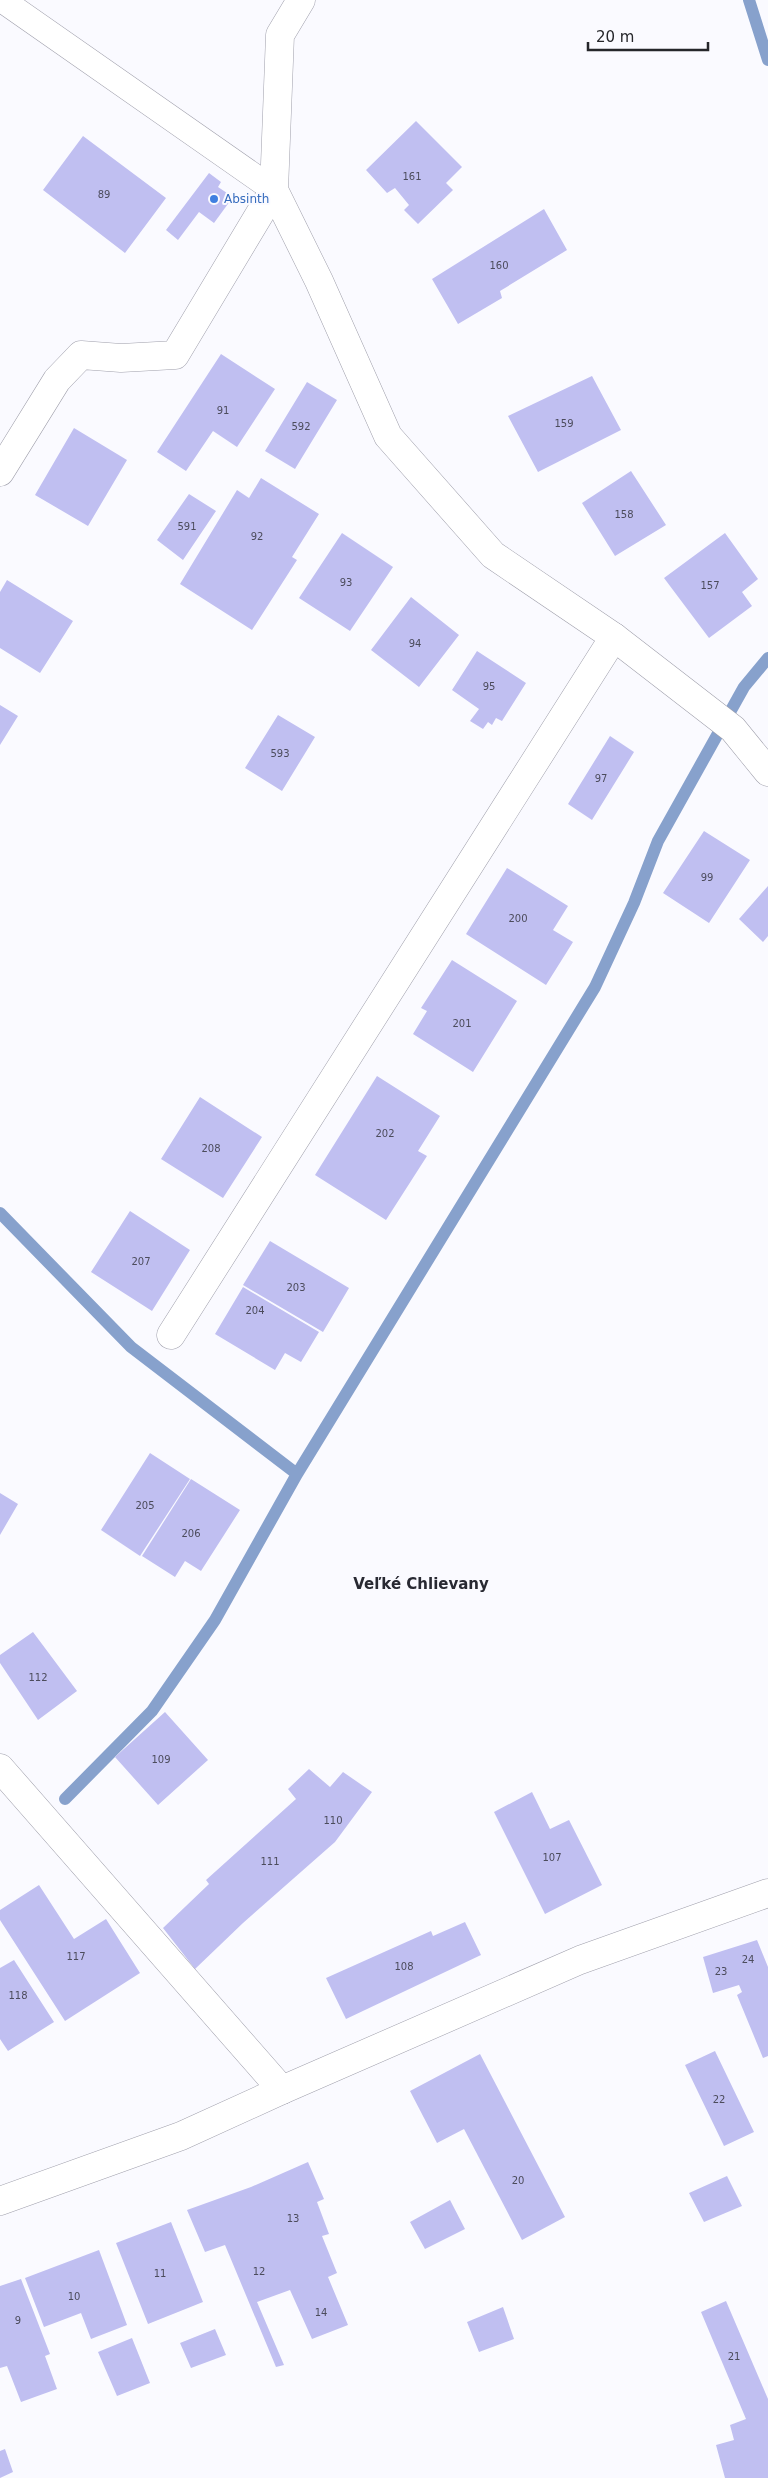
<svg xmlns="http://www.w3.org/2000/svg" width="768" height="2478" font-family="'DejaVu Sans',sans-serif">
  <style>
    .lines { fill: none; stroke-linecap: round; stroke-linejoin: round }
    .stream { stroke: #87a1cc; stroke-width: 12 }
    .building { fill: #c0bff1 }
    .service-casing { stroke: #a0a0ac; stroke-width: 26 }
    .minor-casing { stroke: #a0a0ac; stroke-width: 29 }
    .tertiary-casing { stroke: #a0a0ac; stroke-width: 29 }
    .service { stroke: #fff; stroke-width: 25 }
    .minor { stroke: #fff; stroke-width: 28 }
    .tertiary { stroke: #fff; stroke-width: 28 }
    .shop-dot { fill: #3f7fe0; stroke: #fafaff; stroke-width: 2 }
    .labels { text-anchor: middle; stroke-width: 4; stroke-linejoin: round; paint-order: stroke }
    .number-label { font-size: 10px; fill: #4c4c5c }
    .shop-label { font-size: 12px; fill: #366cbe; stroke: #fafaff; text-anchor: start }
    .quarter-label { font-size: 15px; font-weight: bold; fill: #282932; stroke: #fafaff }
  </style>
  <rect width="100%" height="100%" fill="#fafaff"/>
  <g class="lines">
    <!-- stream -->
    <path class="stream" d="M749,0L768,60
      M0,1213L131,1347L297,1474
      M65,1799L152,1711L215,1620L297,1474L595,987L634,903L658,841L744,687L768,658"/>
  </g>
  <!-- building -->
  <path class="building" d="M416,121L462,167L446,183L453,190L418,224L404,210L409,205L395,188L387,193L366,170Z
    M83,136L166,198L125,253L43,190Z
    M209,173L221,182L218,187L233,197L214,223L199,212L178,240L166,230Z
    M544,209L567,250L500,291L502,298L458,324L432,279Z
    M221,354L275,389L237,447L213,431L186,471L157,452Z
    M592,376L621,430L538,472L508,416Z
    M307,382L337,400L295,469L265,451Z
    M74,428L127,460L88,526L35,495Z
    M631,471L666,525L615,556L582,503Z
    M261,478L319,514L292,557L297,560L252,630L180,584L237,490L249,498Z
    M189,494L216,511L183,560L157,540Z
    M342,533L393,567L350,631L299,598Z
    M725,533L758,579L742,592L752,606L709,638L664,578Z
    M7,580L73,621L40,673L0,648V592Z
    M411,597L459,635L419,687L371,650Z
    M477,651L526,683L502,721L496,718L492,725L488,722L483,729L470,721L479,709L452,690Z
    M0,705L18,716L0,745Z
    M278,715L315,737L282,791L245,768Z
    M610,736L634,752L592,820L568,804Z
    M704,831L750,860L709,923L663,893Z
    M507,868L568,906L553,930L573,942L546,985L466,934Z
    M768,886V936L763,942L739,919Z
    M452,960L517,1001L473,1072L413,1034L427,1011L421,1008Z
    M377,1076L440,1116L418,1151L427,1156L386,1220L315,1175Z
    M200,1097L262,1137L223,1198L161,1159Z
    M130,1211L190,1250L152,1311L91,1272Z
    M270,1241L349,1288L323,1332L243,1285Z
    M243,1287L319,1332L301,1362L285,1353L275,1370L215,1334Z
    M150,1453L190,1479L140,1556L101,1530Z
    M191,1479L240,1510L201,1571L185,1561L175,1577L142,1556Z
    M0,1493L18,1504L0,1535Z
    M33,1632L77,1691L38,1720L0,1663V1655Z
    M165,1712L208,1760L158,1805L115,1757Z
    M309,1769L330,1787L343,1772L372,1792L335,1842L243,1923L195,1969L163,1928L209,1884L206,1880L296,1799L288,1789Z
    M532,1792L550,1829L569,1820L602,1885L545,1914L494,1812Z
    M39,1885L74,1939L106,1919L140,1973L65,2021L0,1920V1910Z
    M465,1922L481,1955L346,2019L326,1978L431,1931L433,1936Z
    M757,1940L768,1967V2056L763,2058L737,1995L742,1992L739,1985L713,1993L703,1957Z
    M14,1960L54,2022L8,2051L0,2039V1968Z
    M715,2051L754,2132L724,2146L685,2065Z
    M480,2054L565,2217L522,2240L464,2129L437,2143L410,2091Z
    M308,2162L324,2199L317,2202L329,2234L322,2236L337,2273L328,2277L348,2325L312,2339L290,2290L257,2302L284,2365L276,2367L225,2245L205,2252L187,2210L251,2187Z
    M727,2176L742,2206L704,2222L689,2193Z
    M450,2200L465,2229L425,2249L410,2222Z
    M171,2222L203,2302L148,2324L116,2243Z
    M99,2250L127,2325L91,2339L81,2313L44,2327L25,2278Z
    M21,2279L50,2354L45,2356L57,2389L21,2402L7,2366L0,2368V2286Z
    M726,2301L768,2399V2478H725L716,2445L734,2440L730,2425L746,2419L701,2312Z
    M503,2307L514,2339L479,2352L467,2322Z
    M215,2329L226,2355L191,2368L180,2343Z
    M132,2338L150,2383L117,2396L98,2352Z
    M5,2449L13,2472L0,2478V2451Z"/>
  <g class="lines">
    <defs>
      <path id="service" d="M2,0L274,190"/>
      <path id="minor" d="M0,472L57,380L81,355L121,358L175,355L274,190
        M171,1335L614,637
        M0,1768L282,2090"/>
      <path id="tertiary" d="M301,0L280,35L274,190L319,281L388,436L493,555L614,637L733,729L768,772
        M0,2201L181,2136L282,2090L580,1960L768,1893"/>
    </defs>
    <!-- service casing -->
    <use href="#service" class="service-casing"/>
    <!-- minor casing -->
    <use href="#minor" class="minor-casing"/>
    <!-- tertiary casing -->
    <use href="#tertiary" class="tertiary-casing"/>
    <!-- service -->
    <use href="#service" class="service"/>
    <!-- minor -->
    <use href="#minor" class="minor"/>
    <!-- tertiary -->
    <use href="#tertiary" class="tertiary"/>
  </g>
  <!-- markers -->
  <circle class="shop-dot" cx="214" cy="199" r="5"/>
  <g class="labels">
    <!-- number labels -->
    <g class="number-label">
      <text x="412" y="180">161</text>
      <text x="104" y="198">89</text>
      <text x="499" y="269">160</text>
      <text x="223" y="414">91</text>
      <text x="564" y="427">159</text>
      <text x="301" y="430">592</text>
      <text x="624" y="518">158</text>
      <text x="187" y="530">591</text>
      <text x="257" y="540">92</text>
      <text x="346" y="586">93</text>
      <text x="710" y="589">157</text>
      <text x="415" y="647">94</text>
      <text x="489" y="690">95</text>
      <text x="280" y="757">593</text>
      <text x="601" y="782">97</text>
      <text x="707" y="881">99</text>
      <text x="518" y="922">200</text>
      <text x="462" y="1027">201</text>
      <text x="385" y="1137">202</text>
      <text x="211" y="1152">208</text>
      <text x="141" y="1265">207</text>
      <text x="296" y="1291">203</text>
      <text x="255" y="1314">204</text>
      <text x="145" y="1509">205</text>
      <text x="191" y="1537">206</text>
      <text x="38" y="1681">112</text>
      <text x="161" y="1763">109</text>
      <text x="333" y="1824">110</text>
      <text x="552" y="1861">107</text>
      <text x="270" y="1865">111</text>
      <text x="76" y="1960">117</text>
      <text x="748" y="1963">24</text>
      <text x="404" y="1970">108</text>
      <text x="721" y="1975">23</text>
      <text x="18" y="1999">118</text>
      <text x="719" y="2103">22</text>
      <text x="518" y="2184">20</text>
      <text x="293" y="2222">13</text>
      <text x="259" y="2275">12</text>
      <text x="160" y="2277">11</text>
      <text x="74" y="2300">10</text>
      <text x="321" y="2316">14</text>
      <text x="18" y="2324">9</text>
      <text x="734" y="2360">21</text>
    </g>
    <!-- shop labels -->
    <g class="shop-label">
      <text x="224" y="203">Absinth</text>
    </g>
    <!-- quarter labels -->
    <g class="quarter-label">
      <text x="421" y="1589">Veľké Chlievany</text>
    </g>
  </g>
  <!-- scale -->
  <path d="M588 42v8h120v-8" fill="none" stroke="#25262a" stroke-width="2.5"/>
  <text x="596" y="42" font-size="15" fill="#25262a" stroke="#fafaff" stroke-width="4" paint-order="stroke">20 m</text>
</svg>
